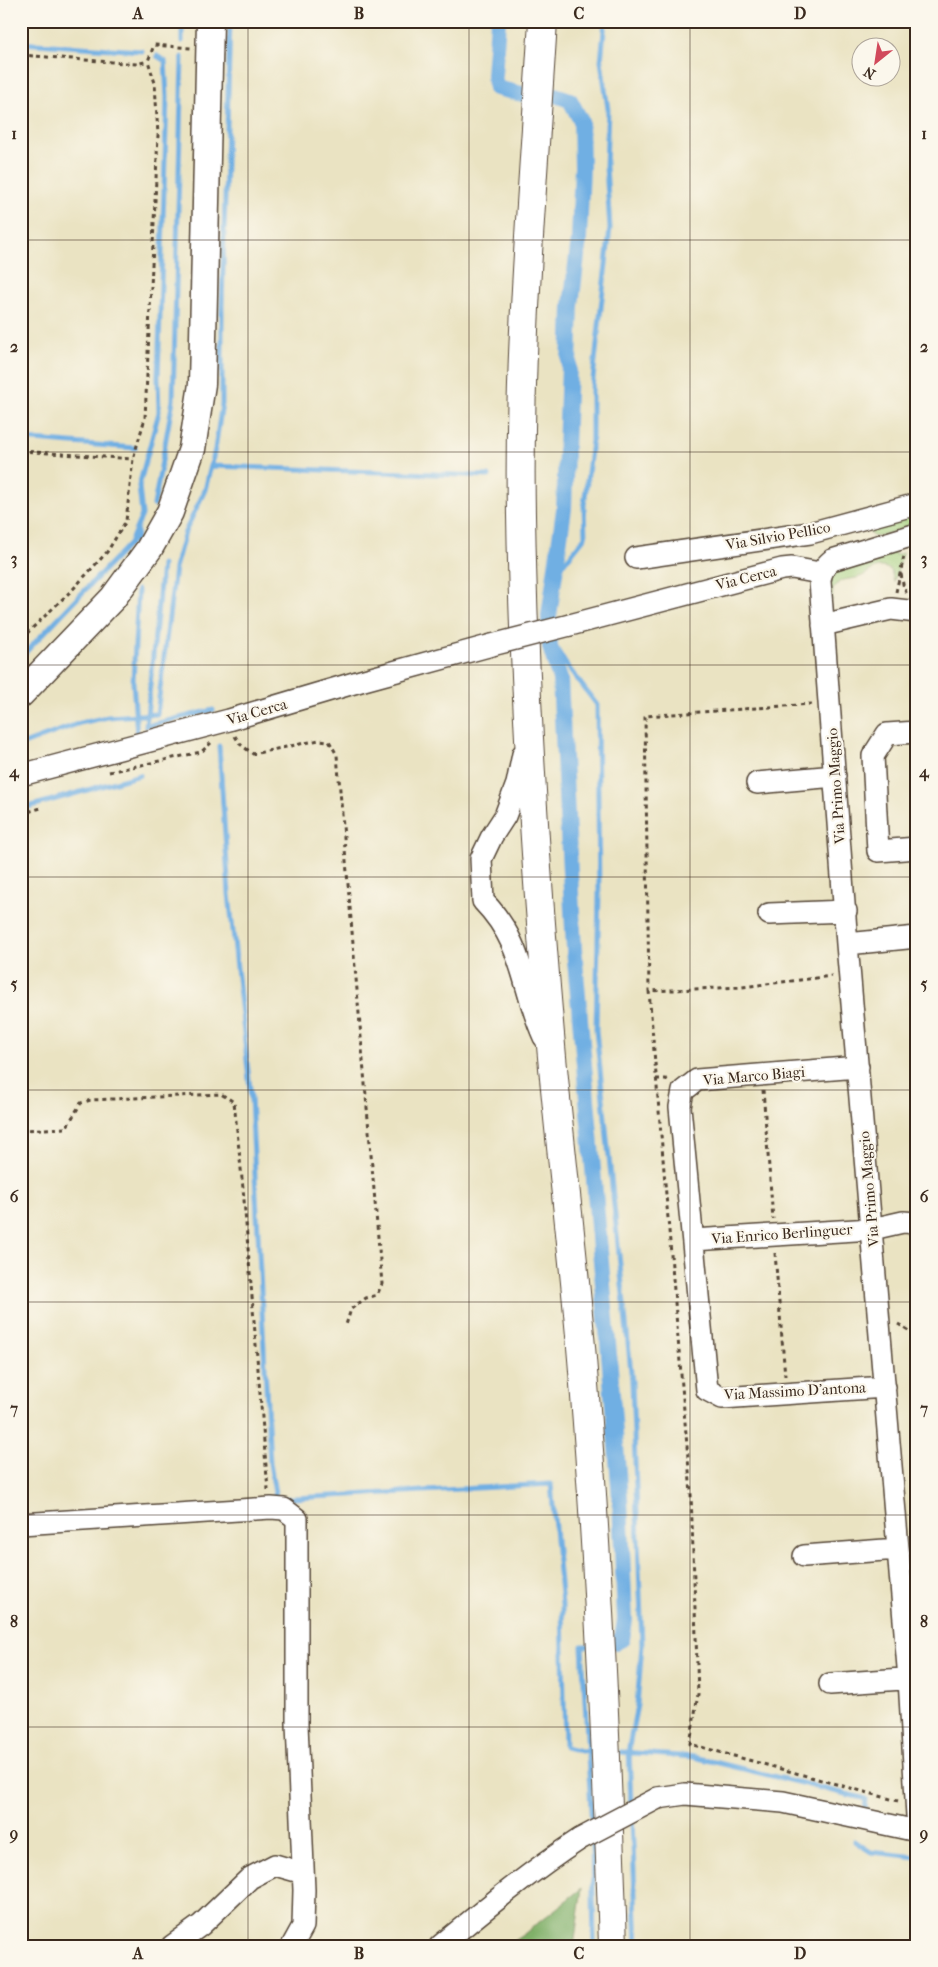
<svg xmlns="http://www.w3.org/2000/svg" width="938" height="1967" font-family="'IM FELL French Canon',serif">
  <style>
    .green { fill: #a1cd79; stroke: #6e7c4c }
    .forest { fill: #80b069; stroke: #5e6d44 }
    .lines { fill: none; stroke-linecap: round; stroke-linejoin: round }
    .stream { stroke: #6fafe3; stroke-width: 5 }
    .canal { stroke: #6fafe3; stroke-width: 16 }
    .minor-casing { stroke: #554637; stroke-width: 24 }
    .major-casing { stroke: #554637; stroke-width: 29 }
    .highway-casing { stroke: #554637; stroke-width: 30 }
    .path { stroke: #554637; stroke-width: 3; stroke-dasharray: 4 4; stroke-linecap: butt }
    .minor { stroke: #fff; stroke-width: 21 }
    .major { stroke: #fff; stroke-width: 26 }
    .highway { stroke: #fff; stroke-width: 28 }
    .minor-bridge-casing { stroke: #554637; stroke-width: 24; stroke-linecap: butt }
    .minor-bridge { stroke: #fff; stroke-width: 21 }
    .grid { fill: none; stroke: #3b2a1e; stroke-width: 1; stroke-opacity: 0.55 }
    .labels { text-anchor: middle; stroke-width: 4.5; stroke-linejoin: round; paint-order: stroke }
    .street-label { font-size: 15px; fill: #3b2a1e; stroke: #fbf7ec }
    .neatline { fill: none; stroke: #3b2a1e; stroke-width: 2 }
    .grid-label { font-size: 16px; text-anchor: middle; font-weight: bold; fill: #3b2a1e }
  </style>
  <rect width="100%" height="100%" fill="#fbf7ec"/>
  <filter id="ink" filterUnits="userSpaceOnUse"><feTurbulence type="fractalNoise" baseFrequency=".02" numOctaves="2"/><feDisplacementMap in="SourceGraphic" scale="10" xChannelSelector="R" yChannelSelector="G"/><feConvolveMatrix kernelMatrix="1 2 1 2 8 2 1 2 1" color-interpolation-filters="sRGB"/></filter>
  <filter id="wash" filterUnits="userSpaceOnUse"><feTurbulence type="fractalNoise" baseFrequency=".0096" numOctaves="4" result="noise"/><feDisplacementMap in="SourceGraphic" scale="20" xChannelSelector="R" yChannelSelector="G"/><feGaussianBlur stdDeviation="1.12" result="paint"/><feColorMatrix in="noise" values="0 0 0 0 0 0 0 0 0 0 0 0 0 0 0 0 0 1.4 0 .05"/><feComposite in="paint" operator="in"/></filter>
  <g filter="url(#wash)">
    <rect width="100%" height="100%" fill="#eae3c2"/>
    <!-- green -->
    <path class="green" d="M912,514L909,527L875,537L871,535L868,525Z
      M894,551L895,555L903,553L894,582L891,570C873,561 871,575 856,578C851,579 845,579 840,581L833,589L832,601C826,591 829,578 836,569Z"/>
    <!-- forest -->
    <path class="forest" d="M582,1888L574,1946H506L524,1934Z"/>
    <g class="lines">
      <!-- stream -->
      <path class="stream" d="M182,41V21
        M21,43L142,51
        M21,439L135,448
        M211,466L489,476
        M154,505L173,400L182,57
        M135,551L137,532
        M162,565L146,726L213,710
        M554,625V611L561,567L585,537L584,505L592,441V388L610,228L606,167L608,109L601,61L605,21
        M554,633L555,646L565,663L597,705L599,893L596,1030L632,1382L642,1645L637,1705L629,1747L631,1805
        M21,657L130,543L142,515L139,486L159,412L158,378L167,97L165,61L157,56
        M137,735L133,682L138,590
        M21,745L80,723L108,717L157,714L175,568L185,532L205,490L215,449L222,404V306L230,21
        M219,746L229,894L251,1098L270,1463L276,1499L551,1484L562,1605L565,1747L581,1751L595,1750
        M21,809L140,775
        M589,1646H582L592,1828
        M621,1752L694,1757L866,1799L865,1809
        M632,1819L637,1946
        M592,1839L594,1946
        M854,1841L871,1852L917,1857"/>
      <!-- canal -->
      <path class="canal" d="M498,21L494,75L496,88L522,94
        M552,94L570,100L581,121L582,167L579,239L571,306L564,509L549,616L550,647L560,679L574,949L609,1354L620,1498L625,1620L622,1639L616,1642"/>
    </g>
  </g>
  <g filter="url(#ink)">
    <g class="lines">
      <defs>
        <path id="minor" d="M917,534L832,560C825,566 821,571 820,581L847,944L909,1679L917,1816
          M636,558L810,533L917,504
          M570,625L782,569L792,568L820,573
          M823,625L891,609L917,612
          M917,732L887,734L873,756L878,851L917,848
          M523,754L517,784L505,816L492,836L481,859L483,901C525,944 521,987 544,1037
          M21,775L229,720L364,680L492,645
          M757,783L835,776
          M769,914L846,911
          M847,944L917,937
          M858,1067L697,1080L683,1091L680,1107L707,1390L722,1398L885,1387
          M693,1240L872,1229L903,1222L917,1223
          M21,1524L271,1508L284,1509L297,1519V1724L304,1890L303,1926L292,1946
          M804,1556L898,1549
          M830,1684L917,1678
          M658,1798L685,1794L783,1802L917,1831
          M172,1946L201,1925L250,1878L275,1865L303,1873
          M440,1946C486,1908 531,1871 580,1839"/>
        <path id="major" d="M21,694L113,598L149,549L170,512L192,449L202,384L210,21"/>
        <path id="highway" d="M543,21C533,185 518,350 521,515C524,695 536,877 552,1057C562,1166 576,1275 584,1384C599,1571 607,1759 613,1946"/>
      </defs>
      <!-- minor casing -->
      <use href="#minor" class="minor-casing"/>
      <!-- major casing -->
      <use href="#major" class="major-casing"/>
      <!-- highway casing -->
      <use href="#highway" class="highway-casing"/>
      <!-- path -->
      <path class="path" d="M21,55L137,64L148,61
        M21,451L133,459
        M901,574L904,589L907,594
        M896,592L904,556
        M21,639L74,588L107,552L126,521L133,459L145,418L158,135L155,83L148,61L154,45L191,48
        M812,704L645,716L649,991L742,987L832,976
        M235,736L240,744L253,754L319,740L329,741L337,755L382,1284L377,1295L366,1298L351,1309L346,1325
        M109,772L201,752L211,743
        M21,814L41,808
        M649,991L691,1494L698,1694L690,1744L898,1801
        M656,1079H666L670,1082
        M763,1090L773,1219
        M21,1130L66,1128L81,1103L91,1100L221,1094L234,1102L243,1188L268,1490
        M775,1253L785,1376
        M898,1324L910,1331L917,1332"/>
      <!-- minor -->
      <use href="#minor" class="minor"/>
      <!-- major -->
      <use href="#major" class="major"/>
      <!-- highway -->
      <use href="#highway" class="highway"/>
      <defs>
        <path id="minor-bridge" d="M492,645L570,625
          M580,1839L658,1798"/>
      </defs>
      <!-- minor-bridge casing -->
      <use href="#minor-bridge" class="minor-bridge-casing"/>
      <!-- minor-bridge -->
      <use href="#minor-bridge" class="minor-bridge"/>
    </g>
  </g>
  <!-- grid -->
  <path class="grid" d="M248,21V1946M469,21V1946M690,21V1946M21,240H917M21,452H917M21,665H917M21,877H917M21,1090H917M21,1302H917M21,1515H917M21,1727H917"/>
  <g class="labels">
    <!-- street labels -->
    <g class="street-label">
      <text transform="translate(778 536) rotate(-10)" y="5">Via Silvio Pellico</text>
      <text transform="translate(746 578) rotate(-14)" y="5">Via Cerca</text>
      <text transform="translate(257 712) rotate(-16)" y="5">Via Cerca</text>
      <text transform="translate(836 786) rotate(-94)" y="5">Via Primo Maggio</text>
      <text transform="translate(754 1076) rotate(-5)" y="5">Via Marco Biagi</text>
      <text transform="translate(869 1189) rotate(-95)" y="5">Via Primo Maggio</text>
      <text transform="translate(782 1234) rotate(-4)" y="5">Via Enrico Berlinguer</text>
      <text transform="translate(795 1391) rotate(-3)" y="5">Via Massimo D'antona</text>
    </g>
  </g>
  <!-- margin -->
  <rect width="938" height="1967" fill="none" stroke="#fbf7ec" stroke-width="55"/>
  <!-- north arrow -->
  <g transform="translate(876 62) rotate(210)"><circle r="24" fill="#fbf7ec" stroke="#aea59a"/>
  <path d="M0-4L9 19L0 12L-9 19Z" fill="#d1495b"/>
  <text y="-8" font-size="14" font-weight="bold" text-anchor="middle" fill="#3b2a1e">N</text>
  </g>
  <rect x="28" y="28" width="882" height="1912" class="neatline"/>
  <g class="grid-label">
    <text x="138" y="19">A</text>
    <text x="359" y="19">B</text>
    <text x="579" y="19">C</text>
    <text x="800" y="19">D</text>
    <text x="14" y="139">1</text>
    <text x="924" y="139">1</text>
    <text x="14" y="352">2</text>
    <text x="924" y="352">2</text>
    <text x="14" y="564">3</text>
    <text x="924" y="564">3</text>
    <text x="14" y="777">4</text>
    <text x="924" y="777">4</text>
    <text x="14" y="989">5</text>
    <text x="924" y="989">5</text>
    <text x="14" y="1202">6</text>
    <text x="924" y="1202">6</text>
    <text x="14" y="1414">7</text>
    <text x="924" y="1414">7</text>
    <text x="14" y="1627">8</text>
    <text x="924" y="1627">8</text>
    <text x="14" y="1839">9</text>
    <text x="924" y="1839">9</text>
    <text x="138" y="1959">A</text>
    <text x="359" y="1959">B</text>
    <text x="579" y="1959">C</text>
    <text x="800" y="1959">D</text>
  </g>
</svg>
